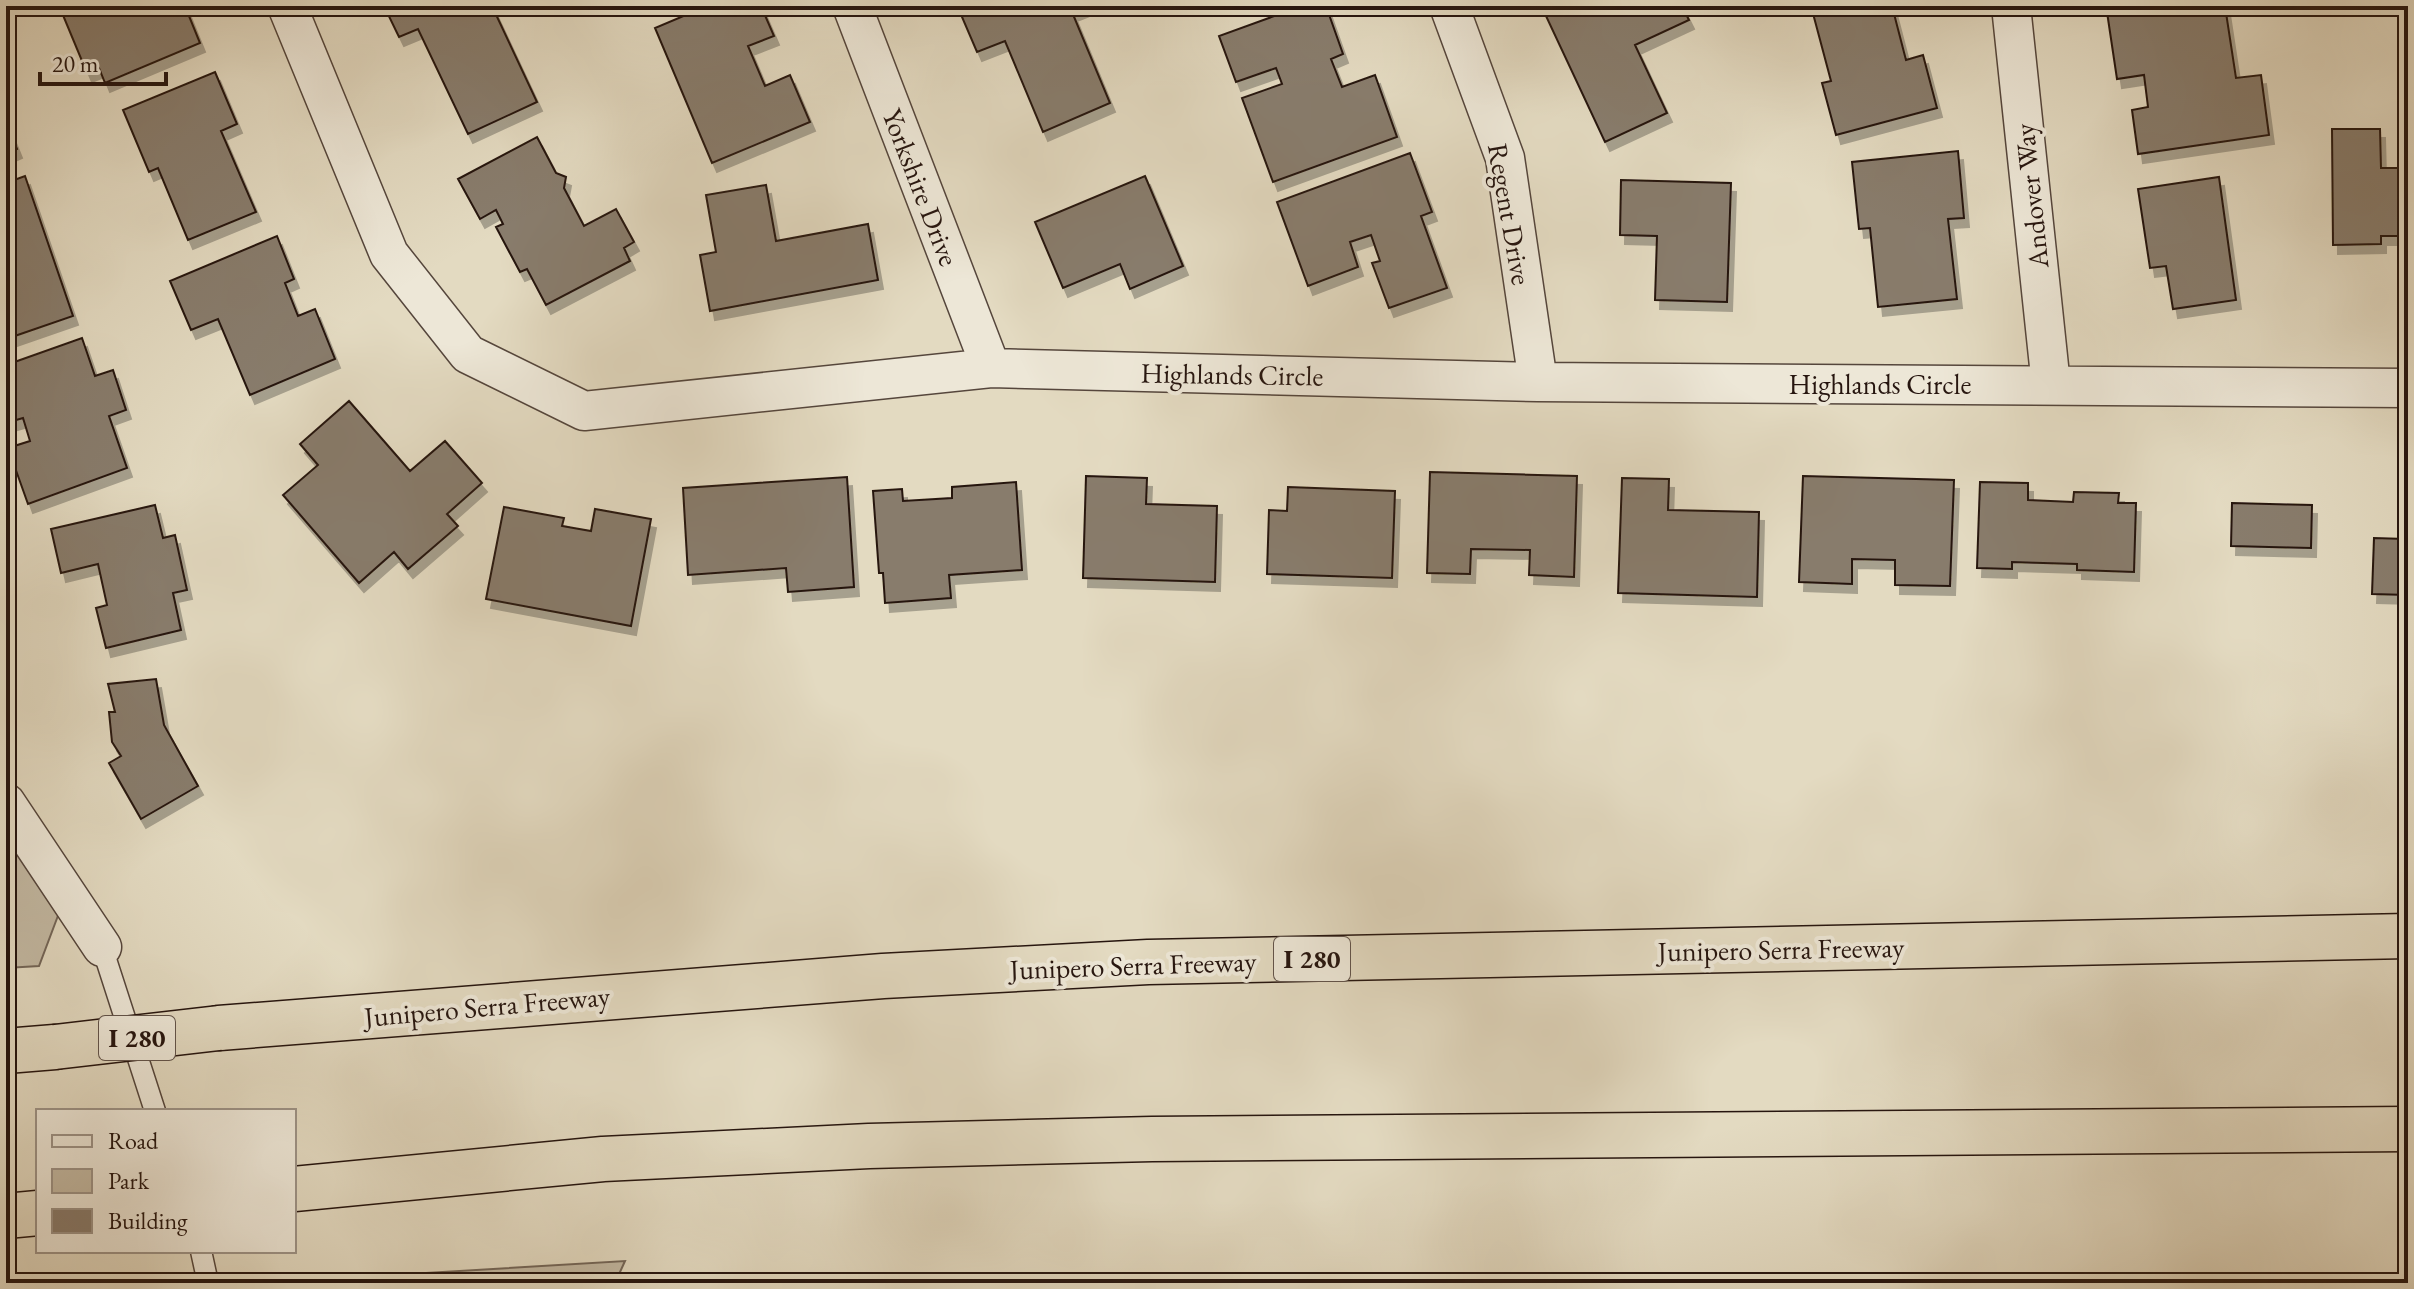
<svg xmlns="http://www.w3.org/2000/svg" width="2414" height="1289" font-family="'EB Garamond',serif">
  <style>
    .green { fill: #c3b9a3; stroke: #746759; stroke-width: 2 }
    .building { fill: #887b6c; stroke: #26150f; stroke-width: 2; filter: url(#shadow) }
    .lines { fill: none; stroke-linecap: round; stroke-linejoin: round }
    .service-casing { stroke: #55463c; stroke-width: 23 }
    .minor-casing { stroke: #55463c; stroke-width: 41 }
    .motorway-casing { stroke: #26150f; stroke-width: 47 }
    .service { stroke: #ede7d7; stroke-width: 20 }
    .minor { stroke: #ede7d7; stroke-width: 38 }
    .motorway { stroke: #e3dac1; stroke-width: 44 }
    .motorway-bridge-casing { stroke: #26150f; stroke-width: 47; stroke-linecap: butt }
    .motorway-bridge { stroke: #e3dac1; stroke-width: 44 }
    .labels { text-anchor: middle; stroke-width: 8; stroke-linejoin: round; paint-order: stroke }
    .shield { fill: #ede7d7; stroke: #62544b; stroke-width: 2 }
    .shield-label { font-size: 26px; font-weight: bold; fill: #26150f }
    .street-label { font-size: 28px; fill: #26150f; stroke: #ede7d7 }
  </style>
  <defs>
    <filter id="shadow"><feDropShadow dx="5" dy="9" stdDeviation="0" flood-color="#0004"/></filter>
  </defs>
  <rect width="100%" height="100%" fill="#e3dac1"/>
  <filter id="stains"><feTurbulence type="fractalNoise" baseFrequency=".0025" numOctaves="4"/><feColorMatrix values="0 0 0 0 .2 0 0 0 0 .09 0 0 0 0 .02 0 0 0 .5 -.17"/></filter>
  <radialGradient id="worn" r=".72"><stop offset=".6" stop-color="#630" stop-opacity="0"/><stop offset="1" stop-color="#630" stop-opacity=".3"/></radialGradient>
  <!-- green -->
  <path class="green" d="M6,838L59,913L39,966L6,968Z
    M625,1261L615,1283H260Z"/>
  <!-- building -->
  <path class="building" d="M65,6H143L145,13L162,6H185L200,43L105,83L99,68L87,73L60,8Z
    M384,6H492L537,102L468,134L418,29L399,37Z
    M707,6H761L774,36L748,46L765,86L790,75L810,122L712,163L655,28Z
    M967,6H1087L1072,12L1110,103L1043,132L1005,41L977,52L959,10Z
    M1302,6H1326L1343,54L1331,59L1342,87L1375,75L1397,137L1273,182L1242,98L1282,84L1276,68L1236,82L1219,36Z
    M1568,6H1682L1689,20L1635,45L1667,113L1605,142L1546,16Z
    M1811,6H1892L1906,60L1923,55L1937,108L1836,135L1822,83L1831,81Z
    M2151,6H2225L2236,78L2261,75L2269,135L2138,154L2132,110L2148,107L2144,75L2117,79L2107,12Z
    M215,72L237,124L221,131L256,212L188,240L158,168L149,172L123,110Z
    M6,122L17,149L6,154Z
    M2332,129H2380L2381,168H2408V305L2406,236H2381V244L2333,245Z
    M537,137L556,173L566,177L564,188L584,226L616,209L634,242L624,248L630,261L546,305L527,269L520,272L496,227L503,224L496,210L480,219L458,179Z
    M1958,151L1964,218L1948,219L1957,299L1878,307L1870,228L1859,229L1852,162Z
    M1410,153L1432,212L1421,216L1447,288L1389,308L1372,263L1380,261L1371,235L1350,242L1358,267L1308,286L1277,202Z
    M25,176L73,316L6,339V183Z
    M1145,176L1183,266L1130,289L1120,264L1063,288L1035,222Z
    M2219,177L2236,300L2173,309L2166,266L2150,268L2138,189Z
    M1621,180L1731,183L1727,302L1655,300L1657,236L1620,235Z
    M766,185L776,241L868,224L878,280L710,311L700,255L716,252L706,195Z
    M277,236L294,279L285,283L298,316L315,309L335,359L250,395L218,319L191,330L170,281Z
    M82,338L95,376L113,370L126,410L109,416L127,468L28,504L8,448L30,441L23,418L6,423V365Z
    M349,401L410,471L445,441L482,483L447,514L458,526L408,569L394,552L359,583L283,495L318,465L300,444Z
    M1430,472L1577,476L1574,577L1529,575L1530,550L1471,549L1470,574L1427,573Z
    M1086,476L1147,478L1146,504L1217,506L1215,582L1083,578Z
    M1803,476L1954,480L1950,586L1895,585V560L1852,559V584L1799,582Z
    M847,477L854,587L788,592L786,568L688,575L683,488Z
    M1622,478L1669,479L1668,510L1759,512L1757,597L1618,593Z
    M1016,482L1022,570L949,575L951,598L885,603L883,573H879L873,491L902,489L903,501L952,498V487Z
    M1980,482L2028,483V500L2073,502L2074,492L2119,493L2118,503H2136L2134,572L2077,570V564L2012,562V569L1977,568Z
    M1288,487L1395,491L1392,578L1267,574L1269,510L1287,511Z
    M2407,488L2408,595L2372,594L2374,538L2406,539Z
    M2232,503L2312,505L2311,548L2231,546Z
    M155,505L163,538L175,535L187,590L173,593L181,630L106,648L96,608L107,605L98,564L61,573L51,529Z
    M504,507L564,518L562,526L591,531L595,509L651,519L631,626L486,599Z
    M156,679L164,725L198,786L141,819L109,763L121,756L112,742L109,712H115L108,684Z"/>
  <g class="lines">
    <defs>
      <path id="service" d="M102,947L155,1111
        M201,1251L208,1283"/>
      <path id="minor" d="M287,6L389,254L468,354L584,411L991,368L1538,382L2408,388
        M852,6L991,368
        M1449,6L1505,158L1538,382
        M2011,6L2051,385
        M6,803L102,947"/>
      <path id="motorway" d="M219,1028L883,976L1148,962L2408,936
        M6,1051L55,1047
        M294,1189L603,1159L869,1146L1152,1139L2408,1129
        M6,1216L38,1213"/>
    </defs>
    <!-- service casing -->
    <use href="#service" class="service-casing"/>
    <!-- minor casing -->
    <use href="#minor" class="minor-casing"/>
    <!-- motorway casing -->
    <use href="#motorway" class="motorway-casing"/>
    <!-- service -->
    <use href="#service" class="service"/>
    <!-- minor -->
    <use href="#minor" class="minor"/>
    <!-- motorway -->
    <use href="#motorway" class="motorway"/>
    <defs>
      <path id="motorway-bridge" d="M55,1047L219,1028"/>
    </defs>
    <!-- motorway-bridge casing -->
    <use href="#motorway-bridge" class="motorway-bridge-casing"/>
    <!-- motorway-bridge -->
    <use href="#motorway-bridge" class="motorway-bridge"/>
  </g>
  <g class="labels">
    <!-- shield labels -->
    <g class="shield">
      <rect x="1274" y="937" width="76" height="44" rx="6"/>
      <rect x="99" y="1016" width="76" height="44" rx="6"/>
    </g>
    <g class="shield-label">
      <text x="1312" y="968">I 280</text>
      <text x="137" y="1047">I 280</text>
    </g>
    <!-- street labels -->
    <g class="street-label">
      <text transform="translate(921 187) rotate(69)" y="10">Yorkshire Drive</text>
      <text transform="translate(2031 196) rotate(-96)" y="10">Andover Way</text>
      <text transform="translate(1510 214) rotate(80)" y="10">Regent Drive</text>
      <text transform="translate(1232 374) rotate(1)" y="10">Highlands Circle</text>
      <text x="1880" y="394">Highlands Circle</text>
      <text transform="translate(1781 949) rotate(-1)" y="10">Junipero Serra Freeway</text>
      <text transform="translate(1133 965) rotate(-2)" y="10">Junipero Serra Freeway</text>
      <text transform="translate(487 1006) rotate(-5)" y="10">Junipero Serra Freeway</text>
    </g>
  </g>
  <!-- margin -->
  <rect width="2414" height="1289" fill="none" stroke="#e3dac1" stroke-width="32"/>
  <rect x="8" y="8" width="2398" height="1273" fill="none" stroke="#26150f" stroke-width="4"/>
  <rect x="16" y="16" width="2382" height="1257" fill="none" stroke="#26150f" stroke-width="2"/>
  <!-- legend -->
  <rect x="36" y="1109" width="260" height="144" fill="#ede7d7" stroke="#9d9387" stroke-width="2"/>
  <rect x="52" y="1135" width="40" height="12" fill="#ede7d7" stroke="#9d9387" stroke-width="2"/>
  <text x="108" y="1149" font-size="24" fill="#26150f">Road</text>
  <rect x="52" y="1169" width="40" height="24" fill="#c3b9a3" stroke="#9d9387" stroke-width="2"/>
  <text x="108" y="1189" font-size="24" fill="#26150f">Park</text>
  <rect x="52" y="1209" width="40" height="24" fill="#887b6c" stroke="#9d9387" stroke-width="2"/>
  <text x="108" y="1229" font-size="24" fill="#26150f">Building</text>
  <!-- scale -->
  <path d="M40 72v12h126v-12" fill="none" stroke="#26150f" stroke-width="4"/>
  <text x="52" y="72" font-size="24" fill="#26150f" stroke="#ede7d7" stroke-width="6" paint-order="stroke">20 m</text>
  <rect width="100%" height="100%" filter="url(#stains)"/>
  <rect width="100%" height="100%" fill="url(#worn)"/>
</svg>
